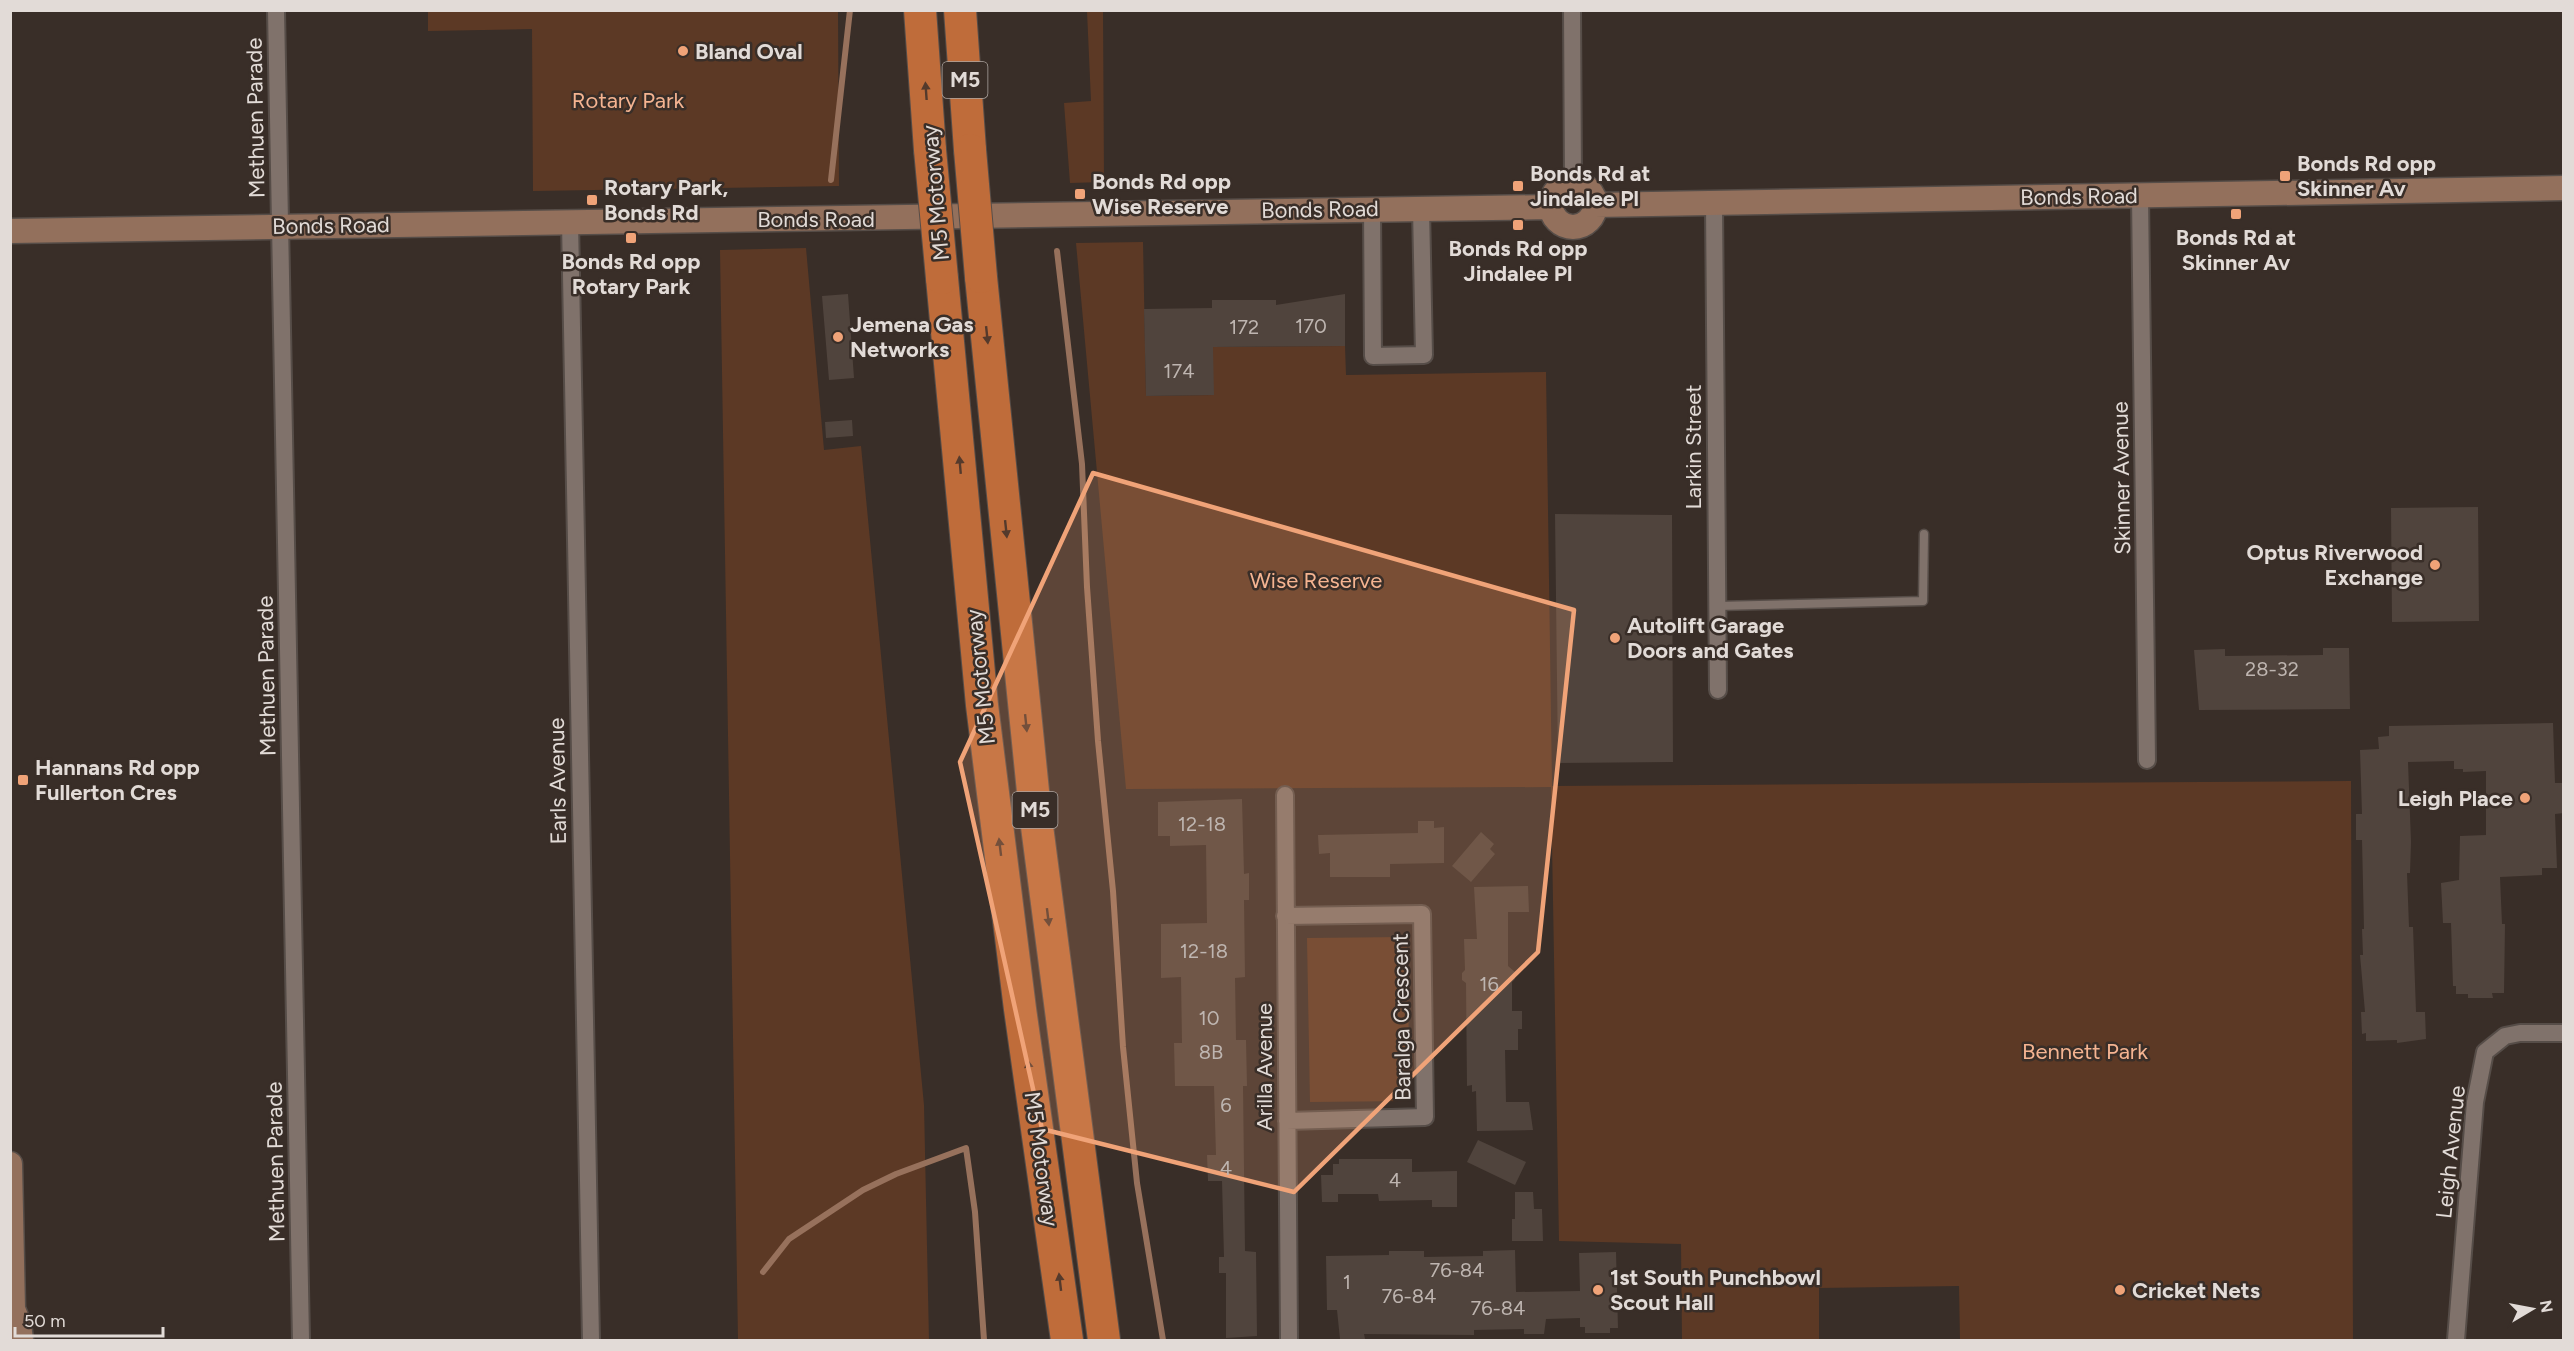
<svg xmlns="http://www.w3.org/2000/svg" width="2574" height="1351" font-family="Figtree,sans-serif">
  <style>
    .green { fill: #5c3925 }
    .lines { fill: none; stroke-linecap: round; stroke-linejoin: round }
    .stream { stroke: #97715c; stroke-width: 6 }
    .building { fill: #50443d }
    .service-casing { stroke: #564d48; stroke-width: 11 }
    .minor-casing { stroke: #564d48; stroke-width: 20 }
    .secondary-casing { stroke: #564d48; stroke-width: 27 }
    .motorway-casing { stroke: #564d48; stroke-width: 34 }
    .service { stroke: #80726b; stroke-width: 8 }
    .minor { stroke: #80726b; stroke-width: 16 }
    .secondary { stroke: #93705c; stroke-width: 24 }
    .motorway { stroke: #bf6c3a; stroke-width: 32 }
    .motorway-bridge-casing { stroke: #564d48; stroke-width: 34; stroke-linecap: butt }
    .motorway-bridge { stroke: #bf6c3a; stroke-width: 32 }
    .oneway { fill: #543a2c }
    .marked { fill: #f0a378; fill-opacity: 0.2; stroke: #f0a378; stroke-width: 4.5; stroke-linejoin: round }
    .poi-dot { fill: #f0a378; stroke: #392e28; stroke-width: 2 }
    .labels { text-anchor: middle; stroke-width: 5; stroke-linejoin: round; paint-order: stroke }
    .number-label { font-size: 20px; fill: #beb5b0 }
    .shield { fill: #392e28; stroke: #afa7a2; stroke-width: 1.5 }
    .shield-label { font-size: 21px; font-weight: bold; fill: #e2dbd7 }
    .poi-label { font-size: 22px; font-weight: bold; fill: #e2dbd7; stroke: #392e28; text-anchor: start }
    .park-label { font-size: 22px; fill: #f5b491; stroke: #392e28 }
    .street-label { font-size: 22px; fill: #e2dbd7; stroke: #392e28 }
  </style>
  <rect width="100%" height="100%" fill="#392e28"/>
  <!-- green -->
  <path class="green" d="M428,11H838L839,186L533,191L532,29L428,31Z
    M1087,11H1103L1104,182L1070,183L1064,103L1091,101Z
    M1143,242L1146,396L1213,395V347L1345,346L1346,375L1546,372L1552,786L2351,781L2353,1340H1960L1959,1286L1819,1288V1340H1682L1681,1244L1559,1241L1551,787L1126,789L1076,243Z
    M806,248L824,450L861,446L924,1105L929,1340H738L720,250Z
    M1407,937L1410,1101L1310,1102L1307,938Z"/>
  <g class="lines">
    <!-- stream -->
    <path class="stream" d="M831,180L850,10
      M1057,251L1082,464L1087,587L1098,741L1113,891L1123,1047L1137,1183L1163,1340
      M763,1272L789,1239L863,1190L896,1174L966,1148L975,1212L984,1340"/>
  </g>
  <!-- building -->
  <path class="building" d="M848,294L854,378L829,380L822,296Z
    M1345,294V346L1213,347L1214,395L1146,396L1144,309L1212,308V300H1276V305Z
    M852,420L853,436L826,438L825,422Z
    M2478,507L2479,621L2392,622L2391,508Z
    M1555,514L1672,515L1673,762L1558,763Z
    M2323,648H2349L2350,709L2199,710L2194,650L2225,649V656L2323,655Z
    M2553,723L2555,783H2564V813L2555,814L2557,868H2542V875L2500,877L2502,924H2505L2504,993H2492L2493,998H2468V994H2456V986H2453L2451,923H2443L2441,883L2459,880L2460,836L2486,835V771L2463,772V769H2454V761L2408,762L2411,842L2410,873H2407L2409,927H2413L2416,1012H2425L2426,1039L2397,1043V1040L2366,1041V1033L2362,1034L2361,1012H2365L2360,955H2363L2362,929H2364L2362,840H2356V814H2362L2360,750L2379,749L2378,737L2389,736V726Z
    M1242,799L1244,874L1249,873V900H1244L1245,977L1235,978L1236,1040H1246L1247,1086H1243L1245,1251L1256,1252L1257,1336L1226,1338V1273H1219V1257H1224L1222,1181H1208L1207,1155H1216L1214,1086H1175L1174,1043H1182L1181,977L1161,978V924L1207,923L1206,845L1170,846V836H1158V802Z
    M1418,821H1434V828L1444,827V863L1390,864V877H1330V853L1319,854L1318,835L1418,833Z
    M1481,832L1494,844L1490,849L1495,854L1471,882L1452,866Z
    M1528,886L1529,912H1508V966L1515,972V979L1512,982V1011H1522V1029H1518V1050H1505L1506,1102H1529L1533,1130L1477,1131L1476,1091L1472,1092V1085L1467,1086L1466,983L1462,980V973L1465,970L1464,939H1477L1474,887Z
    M1478,1140L1526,1162L1515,1185L1467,1162Z
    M1339,1159H1412V1172L1457,1171V1207H1432V1200L1379,1201L1378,1194H1338V1202H1322L1321,1175H1333V1164H1339Z
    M1515,1192H1533L1534,1209H1542L1543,1241H1512V1219H1515Z
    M1515,1250L1516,1292L1580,1291L1579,1253L1616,1252L1618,1328H1610V1333H1585V1327H1580V1318L1546,1319L1544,1334H1524V1329L1474,1330V1335L1364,1334L1365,1339H1340L1337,1310H1327L1326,1256L1389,1255V1251H1424V1257L1483,1256V1251Z"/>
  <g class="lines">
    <defs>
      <path id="service" d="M1717,606L1923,601L1924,534"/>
      <path id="minor" d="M276,10L301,1340
        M1572,10L1573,182
        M2140,195L2147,760
        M1714,203L1718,690
        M1372,208L1373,356L1424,355L1421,208
        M570,221L591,1340
        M1285,795L1289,1340
        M1285,916L1422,914L1425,1117L1287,1121
        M2456,1340L2475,1102L2485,1052L2505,1036L2520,1033H2564"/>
      <path id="secondary" d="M1551 205a22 22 0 1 1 44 0a22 22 0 1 1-44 0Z
        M1595,205L2564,188
        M10,231L1550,207
        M10,1164L13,1309L19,1324L21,1340"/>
      <path id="motorway" d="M920,10L930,150
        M960,10L970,150
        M981,277L1035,811L1104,1340
        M942,278L982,705L1020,1009L1067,1340"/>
    </defs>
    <!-- service casing -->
    <use href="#service" class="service-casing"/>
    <!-- minor casing -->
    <use href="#minor" class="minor-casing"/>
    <!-- secondary casing -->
    <use href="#secondary" class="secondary-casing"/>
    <!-- motorway casing -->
    <use href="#motorway" class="motorway-casing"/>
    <!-- service -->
    <use href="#service" class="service"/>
    <!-- minor -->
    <use href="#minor" class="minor"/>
    <!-- secondary -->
    <use href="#secondary" class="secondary"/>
    <!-- motorway -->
    <use href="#motorway" class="motorway"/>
    <defs>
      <path id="motorway-bridge" d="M930,150L942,278
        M970,150L981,277"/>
    </defs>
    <!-- motorway-bridge casing -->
    <use href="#motorway-bridge" class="motorway-bridge-casing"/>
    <!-- motorway-bridge -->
    <use href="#motorway-bridge" class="motorway-bridge"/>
  </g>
  <!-- one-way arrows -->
  <defs><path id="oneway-solid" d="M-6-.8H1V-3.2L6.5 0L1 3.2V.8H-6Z" transform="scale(1.5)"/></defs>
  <g class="oneway">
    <use href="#oneway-solid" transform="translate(926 91) rotate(-94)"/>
    <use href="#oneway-solid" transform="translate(987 335) rotate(84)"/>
    <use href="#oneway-solid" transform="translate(960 465) rotate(-95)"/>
    <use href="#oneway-solid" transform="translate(1006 529) rotate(84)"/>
    <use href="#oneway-solid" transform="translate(1026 723) rotate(84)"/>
    <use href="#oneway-solid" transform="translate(1000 847) rotate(-97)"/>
    <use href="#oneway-solid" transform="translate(1048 917) rotate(83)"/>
    <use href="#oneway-solid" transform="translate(1029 1069) rotate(-98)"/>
    <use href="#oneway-solid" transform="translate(1060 1282) rotate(-97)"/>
  </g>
  <!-- marked area -->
  <path class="marked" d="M1093,473L1574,610L1538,952L1294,1192L1042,1129L960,762Z"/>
  <!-- markers -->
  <g class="poi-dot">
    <circle cx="683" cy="51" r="6"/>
    <rect x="2279" y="170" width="12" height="12" rx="3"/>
    <rect x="1512" y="180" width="12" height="12" rx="3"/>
    <rect x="1074" y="188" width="12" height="12" rx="3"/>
    <rect x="586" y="194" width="12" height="12" rx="3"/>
    <rect x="2230" y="208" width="12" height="12" rx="3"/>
    <rect x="1512" y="219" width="12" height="12" rx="3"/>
    <rect x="625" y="232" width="12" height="12" rx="3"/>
    <circle cx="838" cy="337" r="6"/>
    <circle cx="2435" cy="565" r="6"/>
    <circle cx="1615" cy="638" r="6"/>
    <rect x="17" y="774" width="12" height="12" rx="3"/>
    <circle cx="2525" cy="798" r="6"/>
    <circle cx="1598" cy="1290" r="6"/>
    <circle cx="2120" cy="1290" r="6"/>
  </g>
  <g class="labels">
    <!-- number labels -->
    <g class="number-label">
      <text x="1311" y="333">170</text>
      <text x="1244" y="334">172</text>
      <text x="1179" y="378">174</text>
      <text x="2272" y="676">28-32</text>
      <text x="1202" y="831">12-18</text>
      <text x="1204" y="958">12-18</text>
      <text x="1489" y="991">16</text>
      <text x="1209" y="1025">10</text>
      <text x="1211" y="1059">8B</text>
      <text x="1226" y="1112">6</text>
      <text x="1226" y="1175">4</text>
      <text x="1395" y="1187">4</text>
      <text x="1457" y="1277">76-84</text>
      <text x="1347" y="1289">1</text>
      <text x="1409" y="1303">76-84</text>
      <text x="1498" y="1315">76-84</text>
    </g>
    <!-- shield labels -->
    <g class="shield">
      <rect x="942.5" y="62" width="45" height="36" rx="4.5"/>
      <rect x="1012.5" y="792" width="45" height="36" rx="4.5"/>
    </g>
    <g class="shield-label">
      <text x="965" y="87">M5</text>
      <text x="1035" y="817">M5</text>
    </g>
    <!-- poi labels -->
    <g class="poi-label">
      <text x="695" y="59">Bland Oval</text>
      <text x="2297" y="171">Bonds Rd opp<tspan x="2297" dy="25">Skinner Av</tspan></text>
      <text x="1530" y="181">Bonds Rd at<tspan x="1530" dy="25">Jindalee Pl</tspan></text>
      <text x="1092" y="189">Bonds Rd opp<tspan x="1092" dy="25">Wise Reserve</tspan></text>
      <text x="604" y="195">Rotary Park,<tspan x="604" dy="25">Bonds Rd</tspan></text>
      <text x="2236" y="245" text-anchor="middle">Bonds Rd at<tspan x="2236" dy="25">Skinner Av</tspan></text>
      <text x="1518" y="256" text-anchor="middle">Bonds Rd opp<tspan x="1518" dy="25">Jindalee Pl</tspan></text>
      <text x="631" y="269" text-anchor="middle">Bonds Rd opp<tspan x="631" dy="25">Rotary Park</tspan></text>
      <text x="850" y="332">Jemena Gas<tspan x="850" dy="25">Networks</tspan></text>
      <text x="2423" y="560" text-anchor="end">Optus Riverwood<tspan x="2423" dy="25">Exchange</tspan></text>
      <text x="1627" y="633">Autolift Garage<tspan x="1627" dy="25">Doors and Gates</tspan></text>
      <text x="35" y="775">Hannans Rd opp<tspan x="35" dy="25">Fullerton Cres</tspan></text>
      <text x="2513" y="806" text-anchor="end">Leigh Place</text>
      <text x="1610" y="1285">1st South Punchbowl<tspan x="1610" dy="25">Scout Hall</tspan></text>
      <text x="2132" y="1298">Cricket Nets</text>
    </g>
    <!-- park labels -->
    <g class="park-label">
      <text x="628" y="108">Rotary Park</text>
      <text x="1316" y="588">Wise Reserve</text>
      <text x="2085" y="1059">Bennett Park</text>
    </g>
    <!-- street labels -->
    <g class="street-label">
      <text transform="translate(255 118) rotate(-91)" y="8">Methuen Parade</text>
      <text transform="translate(935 193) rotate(-95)" y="8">M5 Motorway</text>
      <text transform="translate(2079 196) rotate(-1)" y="8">Bonds Road</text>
      <text transform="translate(1320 209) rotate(-1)" y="8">Bonds Road</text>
      <text x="816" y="227">Bonds Road</text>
      <text transform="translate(331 225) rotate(-1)" y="8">Bonds Road</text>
      <text transform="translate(1693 447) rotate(-90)" y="8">Larkin Street</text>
      <text transform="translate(2121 478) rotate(-91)" y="8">Skinner Avenue</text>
      <text transform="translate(266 676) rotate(-91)" y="8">Methuen Parade</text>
      <text transform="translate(980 677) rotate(-96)" y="8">M5 Motorway</text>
      <text transform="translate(557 781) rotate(-91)" y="8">Earls Avenue</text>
      <text transform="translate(1401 1017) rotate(-91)" y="8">Baralga Crescent</text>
      <text transform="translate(1264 1067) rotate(-90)" y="8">Arilla Avenue</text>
      <text transform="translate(2450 1152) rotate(-84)" y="8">Leigh Avenue</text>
      <text transform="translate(1042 1159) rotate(82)" y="8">M5 Motorway</text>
      <text transform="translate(275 1162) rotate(-91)" y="8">Methuen Parade</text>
    </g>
  </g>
  <!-- border -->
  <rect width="2574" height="1351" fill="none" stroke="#e2dbd7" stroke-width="24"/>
  <!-- north arrow -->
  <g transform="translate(2532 1309) rotate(80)" stroke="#392e28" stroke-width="4.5" paint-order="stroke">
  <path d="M0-4.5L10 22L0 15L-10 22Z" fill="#e2dbd7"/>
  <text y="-9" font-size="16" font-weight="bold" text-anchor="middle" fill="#e2dbd7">N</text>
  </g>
  <!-- scale -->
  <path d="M15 1327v9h148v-9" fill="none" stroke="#e2dbd7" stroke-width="3"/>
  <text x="24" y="1327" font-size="18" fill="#e2dbd7" stroke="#392e28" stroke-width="4.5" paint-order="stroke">50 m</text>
</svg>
